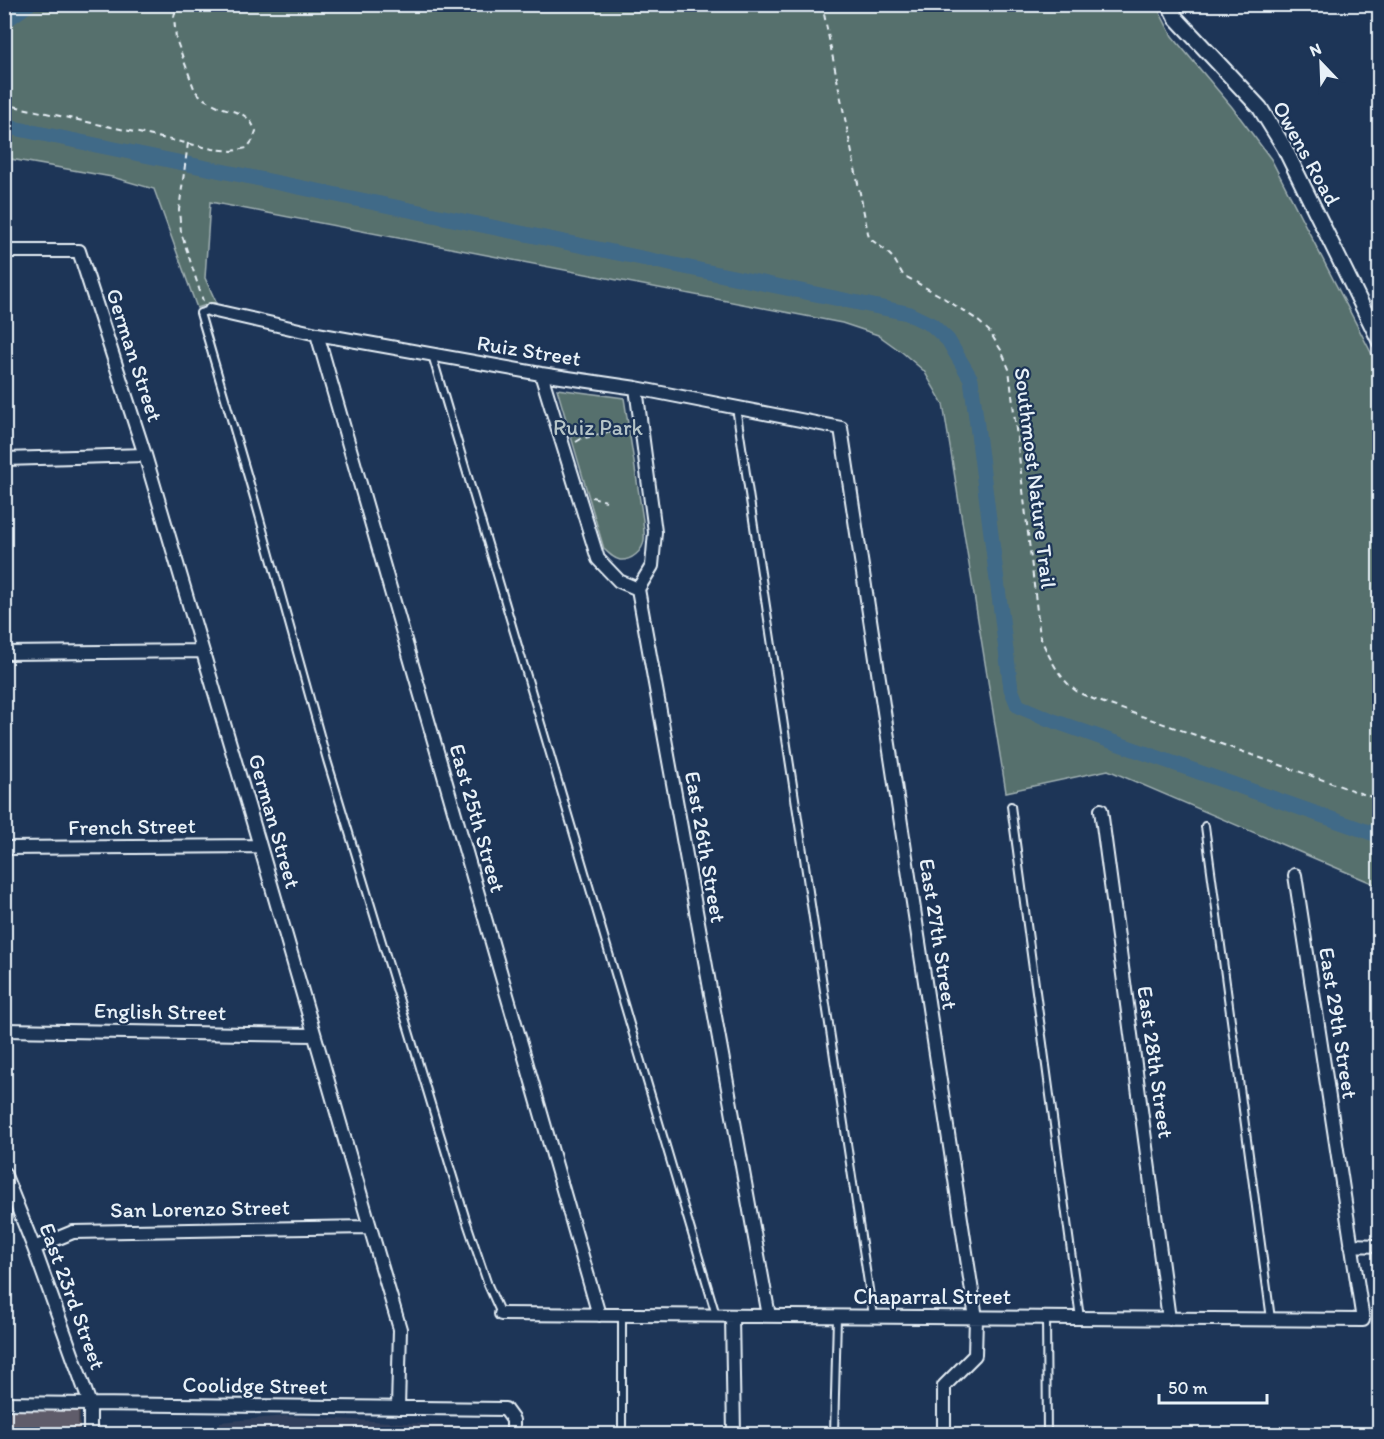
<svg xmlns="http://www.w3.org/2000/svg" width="1384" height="1439" font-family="Itim,sans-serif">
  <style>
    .built { fill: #31415d }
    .green { fill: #57706d; stroke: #a0b0b2; stroke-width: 1.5 }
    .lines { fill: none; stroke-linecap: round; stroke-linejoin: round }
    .canal { stroke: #416a88; stroke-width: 15 }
    .building { fill: #5f5c6b; stroke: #42404b; stroke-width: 1.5 }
    .service-casing { stroke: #e8f1f8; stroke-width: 10 }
    .minor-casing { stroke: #e8f1f8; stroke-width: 16 }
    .tertiary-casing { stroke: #e8f1f8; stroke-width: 18 }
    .path { stroke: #e8f1f8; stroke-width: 2; stroke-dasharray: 6 4.5; stroke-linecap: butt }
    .service { stroke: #1d3557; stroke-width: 6 }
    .minor { stroke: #1d3557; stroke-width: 12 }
    .tertiary { stroke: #1d3557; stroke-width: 14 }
    .labels { text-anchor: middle; stroke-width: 4.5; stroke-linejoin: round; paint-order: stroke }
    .street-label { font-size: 22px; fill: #e8f1f8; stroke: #1d3557 }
    .park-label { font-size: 22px; fill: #b5c4c7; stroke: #1d3557 }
  </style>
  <rect width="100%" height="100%" fill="#1d3557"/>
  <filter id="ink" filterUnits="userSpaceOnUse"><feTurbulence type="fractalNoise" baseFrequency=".0167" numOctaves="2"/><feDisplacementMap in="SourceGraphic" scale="12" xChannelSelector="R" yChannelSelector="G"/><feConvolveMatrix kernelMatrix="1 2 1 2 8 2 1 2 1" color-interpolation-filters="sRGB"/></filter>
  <g filter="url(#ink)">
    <!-- built -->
    <path class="built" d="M286,1416L458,1426L459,1434H220V1422Z"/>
    <!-- green -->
    <path class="green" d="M4,5H1156L1172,36L1232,107L1271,159L1379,368V886L1108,770L1006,792L943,404L924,371L903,353L878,335L842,323L210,202L205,278L216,302L197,308L154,189L112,177L5,158Z
      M557,389L624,398L643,520C643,526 645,534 644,540C643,551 631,561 620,560C613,558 609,554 604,549Z"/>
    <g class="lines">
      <!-- canal -->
      <path class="canal" d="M4,22L29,4
        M4,126L907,313L932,325L948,340L971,379L1011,689L1018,706L1051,720L1380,836"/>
    </g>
    <!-- building -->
    <path class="building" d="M4,1409L79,1410V1434H4Z"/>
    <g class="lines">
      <defs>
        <path id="service" d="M211,310L200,313L255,501L327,760L467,1223L488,1285L501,1314
          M432,355L716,1315
          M736,407L873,1316
          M1011,806L1080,1318
          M1205,826L1271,1319
          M622,1315V1434
          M1046,1318L1047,1434
          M834,1434L837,1317"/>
        <path id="minor" d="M4,251H79L145,455L260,846L370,1227L400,1329L398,1408
          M211,310L317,334L541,374L636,388L841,428L976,1318L975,1355L944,1386V1434
          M317,334L599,1315
          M541,374L598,559L619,581L638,589
          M636,388L655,532L652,566L638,589L769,1316
          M4,459L145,455
          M4,653L202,651
          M1101,810L1169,1319
          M4,848L260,846
          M4,1030L314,1035
          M4,1173L34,1248L90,1404V1434
          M1351,1245L1380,1246
          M34,1248L73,1232L370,1227
          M501,1314L1363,1320L1295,875
          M732,1316L734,1434
          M4,1403L505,1409L513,1420V1434"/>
        <path id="tertiary" d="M1169,4L1176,18L1260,108L1284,147L1380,342"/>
      </defs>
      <!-- service casing -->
      <use href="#service" class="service-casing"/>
      <!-- minor casing -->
      <use href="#minor" class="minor-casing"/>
      <!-- tertiary casing -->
      <use href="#tertiary" class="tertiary-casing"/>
      <!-- path -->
      <path class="path" d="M822,4L869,238L885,250L894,259L903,275L939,295L976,319L989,331L1001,350L1009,369L1040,637C1049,656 1058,677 1075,690C1080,694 1087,696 1093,699L1380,800
        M4,104L213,149L232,151L247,148L253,140L256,131L250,120L242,114L220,107L204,99L195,91L176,39L174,17L177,4
        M188,143L179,210L181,232L203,301
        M576,442L581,439L616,430
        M592,497L606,501"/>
      <!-- service -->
      <use href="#service" class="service"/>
      <!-- minor -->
      <use href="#minor" class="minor"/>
      <!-- tertiary -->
      <use href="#tertiary" class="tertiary"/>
    </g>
  </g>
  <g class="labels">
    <!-- street labels -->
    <g class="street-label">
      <text transform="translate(1307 153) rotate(61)" y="8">Owens Road</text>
      <text transform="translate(529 350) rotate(9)" y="8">Ruiz Street</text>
      <text transform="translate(135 355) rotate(72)" y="8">German Street</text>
      <text transform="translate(1036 478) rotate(83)" y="8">Southmost Nature Trail</text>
      <text transform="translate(478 818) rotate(74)" y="8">East 25th Street</text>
      <text transform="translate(275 821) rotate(74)" y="8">German Street</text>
      <text transform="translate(132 826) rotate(-1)" y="8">French Street</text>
      <text transform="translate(706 847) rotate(80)" y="8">East 26th Street</text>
      <text transform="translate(939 934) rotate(81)" y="8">East 27th Street</text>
      <text transform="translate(160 1011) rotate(1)" y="8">English Street</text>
      <text transform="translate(1339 1023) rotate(81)" y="8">East 29th Street</text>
      <text transform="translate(1156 1062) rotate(82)" y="8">East 28th Street</text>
      <text transform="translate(200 1208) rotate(-1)" y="8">San Lorenzo Street</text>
      <text transform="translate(73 1296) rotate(70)" y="8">East 23rd Street</text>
      <text x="932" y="1304">Chaparral Street</text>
      <text transform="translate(255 1385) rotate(1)" y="8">Coolidge Street</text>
    </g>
    <!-- park labels -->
    <g class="park-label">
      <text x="598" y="435">Ruiz Park</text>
    </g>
  </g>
  <!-- margin -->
  <rect width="1384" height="1439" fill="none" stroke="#1d3557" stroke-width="24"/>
  <rect x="12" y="12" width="1360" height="1415" fill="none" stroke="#e8f1f8" stroke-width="2" filter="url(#ink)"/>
  <!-- north arrow -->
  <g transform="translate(1321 63) rotate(337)" stroke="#1d3557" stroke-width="4.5" paint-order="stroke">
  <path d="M0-4.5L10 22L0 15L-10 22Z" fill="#e8f1f8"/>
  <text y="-9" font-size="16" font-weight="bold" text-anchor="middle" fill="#e8f1f8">N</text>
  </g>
  <!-- scale -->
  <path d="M1159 1394v9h108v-9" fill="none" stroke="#e8f1f8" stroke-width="3"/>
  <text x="1168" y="1394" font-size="18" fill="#e8f1f8" stroke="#1d3557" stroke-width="4.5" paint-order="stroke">50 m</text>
</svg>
